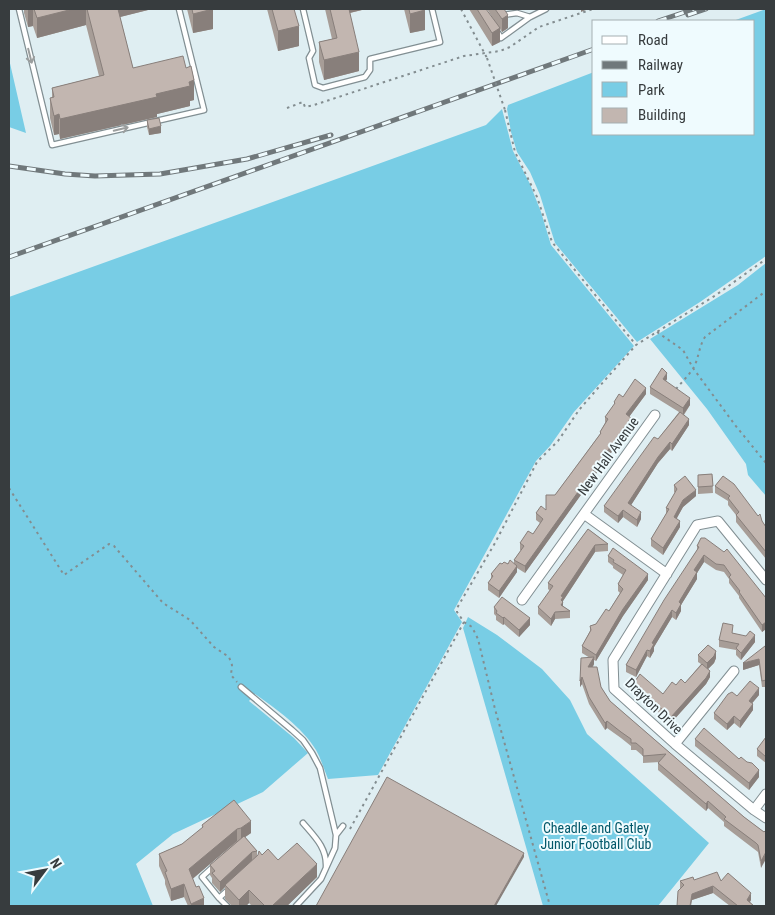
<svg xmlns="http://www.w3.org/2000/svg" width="775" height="915" font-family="'Roboto Condensed',sans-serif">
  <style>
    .green { fill: #78cde5 }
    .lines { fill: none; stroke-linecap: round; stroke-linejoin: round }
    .service-casing { stroke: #828f93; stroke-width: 7 }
    .minor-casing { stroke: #828f93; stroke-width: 11 }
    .path { stroke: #838d90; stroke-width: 2; stroke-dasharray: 2.5 4; stroke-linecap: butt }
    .service { stroke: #fff; stroke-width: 4.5 }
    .minor { stroke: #fff; stroke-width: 9 }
    .rail-casing { stroke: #70787b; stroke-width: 5 }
    .rail { stroke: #effbfe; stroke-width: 3; stroke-dasharray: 9; stroke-linecap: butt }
    .path-bridge { stroke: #838d90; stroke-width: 2; stroke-dasharray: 2.5 4; stroke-linecap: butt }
    .wall { fill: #a79d97 }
    .shaded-wall { fill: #887f7b }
    .building { fill: #c2b6b0; stroke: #887f7b }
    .oneway { stroke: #9b9e9e }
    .labels { text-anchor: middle; stroke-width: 4; stroke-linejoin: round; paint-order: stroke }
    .street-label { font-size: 14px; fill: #373c3e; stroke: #effbfe }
    .park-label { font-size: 14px; fill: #015769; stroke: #effbfe }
  </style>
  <rect width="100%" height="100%" fill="#dfeef2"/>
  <!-- green -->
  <path class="green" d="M766,9V256L700,302L637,342L555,243L540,195L530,172L517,152L511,132L507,109L508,105L594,72V134H754V21H733Z
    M9,59L26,133L9,127Z
    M502,109L513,151L530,184L541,212L551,245L634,346L574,412L550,446L536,461L454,610L462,622L378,775L328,779C324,769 321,759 316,750C302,727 276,709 255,694L249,701L294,738L308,753L263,792L173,834L136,864L153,906H9V297L486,125Z
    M766,263V496L748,475L746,464L707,409L650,339L738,285Z
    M468,617L497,635L542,669L570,700L587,734L709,843L658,906H543L463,628Z"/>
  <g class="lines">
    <defs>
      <path id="service" d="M19,9L52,145L204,110L179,9
        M303,9L313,51L309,58L315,85L323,88L365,77L370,70V59L440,42L432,9
        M503,15L517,13L530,17
        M498,33L501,38L530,17L546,9
        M241,687L292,730L303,740L312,753L320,768L336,835
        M303,823C315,837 327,848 326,867
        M214,866L202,877L219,898
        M227,906L219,898L228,890
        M296,906L321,879L335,848L336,835L343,826"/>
      <path id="minor" d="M584,514L667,574
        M766,580L718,521L697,525L613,660L614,689L675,744L754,810L766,818
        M522,600L655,415
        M675,744L734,671
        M754,810L766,794"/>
    </defs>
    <!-- service casing -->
    <use href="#service" class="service-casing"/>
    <!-- minor casing -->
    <use href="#minor" class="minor-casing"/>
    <!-- path -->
    <path class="path" d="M461,9L487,58
      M287,108L303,102L305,107L314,105L464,56L500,51L510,47L539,27L593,9
      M505,110L515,152L537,197L552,242L636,345
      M657,332L683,350L693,368L735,425L766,463
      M676,389C682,382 689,375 694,367C699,357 699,346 705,337L766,291
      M9,488L64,575L109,544L114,546L163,603L190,620L214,647L229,657L232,665L231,675L237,682
      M464,622L472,627L478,639L495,709L550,906
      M350,829L464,622L457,612V608L495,543L537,462L558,441L579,410L598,388L636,345L716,295L766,259"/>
    <!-- service -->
    <use href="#service" class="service"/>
    <!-- minor -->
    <use href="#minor" class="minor"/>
    <defs>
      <path id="rail" d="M688,15L706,9
        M658,21L694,9
        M9,166L65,174L95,176L160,174L247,159L331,135
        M9,257L594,49"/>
    </defs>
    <!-- rail casing -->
    <use href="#rail" class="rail-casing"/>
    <!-- rail -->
    <use href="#rail" class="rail"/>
    <!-- path-bridge -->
    <path class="path-bridge" d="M487,58L505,110"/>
  </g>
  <!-- wall -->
  <path class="wall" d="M24,9H152L120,17L133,68L194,100L190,101V106L157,114V117L60,139L59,134L54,135L50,118V98H52V88L99,76L86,25L37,38L33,26L28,27L24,13Z
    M187,9H213V29L193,33Z
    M267,9H294L299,46L278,51Z
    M325,9H366L350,13L359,71L324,80L319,62V42L332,39Z
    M404,9H425V30L410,33Z
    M469,9H486L496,23L487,9H504L508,28L502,32L500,29V42L492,46Z
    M147,120L161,133L149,135L147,127Z
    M667,379L666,381L690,405L684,415L689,425L672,451L670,449L658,463L631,505L641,519L637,527L623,517L618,523L604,512V506L658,439L679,412L650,394V387Z
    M646,394L629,417L631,425L525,573L517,568V572L499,598L488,590V583L491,579V574L502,564L514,563V560L521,550H520V543L533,534L540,523L536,520V513L546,510L555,495L600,434V432L605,423V417L614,405V402L623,397Z
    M712,474L713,493L698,494V475Z
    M723,476L766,527V559L736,522V515L728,505V501L715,493V486Z
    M674,485L696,496L683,507L677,518L680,527L663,555L651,546V539L666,514V508L675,493L674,492Z
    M588,529L608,544V551L595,552L563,601V606L570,611V618L555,619L551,626L538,614V607L550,591L548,589V583Z
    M701,538L766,598V629L762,632L739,598V596L729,583V579L724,572L716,570L704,562L697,573V579L681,605V611L676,620L672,617L654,647V651L650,658L647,656L636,677L626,672V665L697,550V546Z
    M608,556L648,580L623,616L596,661L594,660V664L593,667L601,687L610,701L744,817L764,832L761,868L758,852L724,826V822L708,808L706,811L658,770V763L660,762L643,763V756L636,750H631V746L621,738L607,728L605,730L589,704L582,684L580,687L581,658H590L582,653V646L590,631V626L596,624L609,611L620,593L618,591V584L623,575L613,568V566L608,562Z
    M494,607L530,625L519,637L504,624L503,625L496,620V616L494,614Z
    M733,633L755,642L741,660L736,655V650L719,647V640Z
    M766,650V687H762L759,665L743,670Z
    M698,655L716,658L714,663L708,669L710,677L706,684L671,723L633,691V684L663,694L685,683L701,664L698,662Z
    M759,695L752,703L753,710L740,728L734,723L727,730L714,719V713L737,696Z
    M766,737V763L757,756V749Z
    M695,739L739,759L759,777L749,790L695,746Z
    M234,800L251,833L245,837L257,851V856L262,855L278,860L317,877L287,906H252L249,903L246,906H232L225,899V887L220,892L212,883V878L210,875V865L237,841L192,879L204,906H188L184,897L171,901L165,884V880L159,866V854L182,844L202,829V825Z
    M694,880L721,881L751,900L750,902L754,906H730L713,893L692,900L680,888V881Z"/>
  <!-- shaded-wall -->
  <path class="shaded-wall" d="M28,9H33V26L28,27Z
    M73,9H86V25L37,38V18Z
    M116,9H152L116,18Z
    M213,9V29L193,33V14Z
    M345,9H366L345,14Z
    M581,9H588L581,12Z
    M425,10V30L410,33V14Z
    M508,15V28L502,32V19Z
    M299,26V46L278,51V31Z
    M500,28V42L492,46V33Z
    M359,52V71L324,80V60Z
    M194,80V100L190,101V106L157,114V117L60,139V119L156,94Z
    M59,114V134L54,135V116Z
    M161,126V133L149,135V129Z
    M667,373V379L663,386V379Z
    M646,388V394L626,421V414Z
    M690,398V405L683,415V408Z
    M631,418V425L525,573V566Z
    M689,419V425L672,451V444Z
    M670,442V449L658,463L628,510V503L658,457Z
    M696,490V496L683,507L674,523V517L683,500Z
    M623,510V517L618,523V516Z
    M641,512V519L637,527V520Z
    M680,521V527L663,555V548Z
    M595,545V552L563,601V609L561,611V596Z
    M704,555V562L697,573V579L681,605V611L676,620V613L679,602L694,570Z
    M517,566V572L499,598V591Z
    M648,574V580L623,616L596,661V655L623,609Z
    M672,610V617L654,647V651L650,658V651L652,643Z
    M555,612V619L551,626V619Z
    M504,617V624L503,625V618Z
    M530,618V625L519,637V630Z
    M766,622V629L762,632V625Z
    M755,635V642L741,660V653Z
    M647,650V656L636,677V670Z
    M716,651V658L714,663L707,670V663Z
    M594,657V664L588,674V667Z
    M759,659V665L743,670V663Z
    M710,671V677L706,684L671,723V717Z
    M582,677V684L580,687V681Z
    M759,688V695L749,707V701Z
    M753,704V710L740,728V721Z
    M734,716V723L727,730V724Z
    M607,721V728L605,730V723Z
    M759,770V777L749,790V783Z
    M708,801V808L706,811V804Z
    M251,821V833L241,840V828Z
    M237,829V841L189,882V869Z
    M252,852V862L225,885V887L220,892V882Z
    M766,852V859L761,868V861Z
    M524,853V857L496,906H494Z
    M317,864V877L287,906H272Z
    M184,884V897L171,901V889Z
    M713,886V893L692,900L691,906H690L692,894Z
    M249,890V903L246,906H239V900Z
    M751,893V900L747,906V900Z
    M204,898V906H191V904Z"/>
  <!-- building -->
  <path class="building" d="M34,9H73L37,18Z
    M87,9H118L133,68L183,56L186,68L191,66L194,80L189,82L190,86L156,94L157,97L60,119L59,114L54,116L50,98L54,97L52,88L104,75Z
    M192,9H213L193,14Z
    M272,9H294L299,26L278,31Z
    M330,9H349L359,52L324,60L319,42L337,38Z
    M409,9H425V10L410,14Z
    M477,9H486L500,28L492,33Z
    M495,9H504L508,15L502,19Z
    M159,118L161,126L149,129L147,120Z
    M662,368L667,373L663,379L690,398L683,408L650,387Z
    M635,379L646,388L626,414L631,418L525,566L514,560L524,546L520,543L528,531L533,534L543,519L536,513L541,506L546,510V495H555L584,456L601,433L600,432L608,419L605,417L615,403L614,402L619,394L623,397Z
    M680,412L689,419L672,444L670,442L658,457L628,503L641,512L637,520L623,510L618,516L604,506L654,437L658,439Z
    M712,474L713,486L698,487V475Z
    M685,476L696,490L683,500L674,517L680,521L663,548L651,539L669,509L666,508L677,489L674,485Z
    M723,476L734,484L758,516L760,514L762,521L766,527V552L736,515L739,512L728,498L730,496L715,486Z
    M588,529L608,544L595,545L561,596L563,597L561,600L563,602L561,605L570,611L555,612L551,619L538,607L553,586L548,583Z
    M701,538H705L724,552L727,549L766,598V622L762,625L739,592L740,591L729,577L731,575L724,565L716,564L704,555L694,570L697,572L679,602L681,604L676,613L672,610L652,643L654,644L650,651L647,650L636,670L626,665L664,600L699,547L697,546Z
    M613,548L648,574L623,609L596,655L582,646L591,630L590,626L596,624L606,609L609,611L623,589L618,584L626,570L613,562L614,560L608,556Z
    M510,560L517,566L499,591L488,583L493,576L491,574L500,563L502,564L504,562L508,564Z
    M502,597L530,618L519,630L504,617L503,618L496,613L497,611L494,607Z
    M723,623L733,625L732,633L746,636L750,631L755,635L741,653L736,648L739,644L719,640Z
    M708,645L716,651L714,656L707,663L698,655Z
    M765,646L766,650V680L762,681L759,659L743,663Z
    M594,657L588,667H597L601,687L610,701L744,817L764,832L765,831H766V852L761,861L758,845L756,843L724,819L726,817L708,801L706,804L658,763L666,754L643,756V749L636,743H631V739L621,732L607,721L605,723L589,697L582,677L580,681L581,658Z
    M702,664L710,671L706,678L671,717L633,684L640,674L663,694L672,682L676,685L681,679L685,683Z
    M750,681L759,688L749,701L753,704L740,721L734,716L727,724L714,713L728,694L732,692L737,696Z
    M704,728L739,759L741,757L747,762L752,763L759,770L749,783L695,739Z
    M766,737V757L757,749Z
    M387,777L524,853L494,906H316Z
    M234,800L251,821L241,828L237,829L189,869L196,887L199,886L204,898L191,904L184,884L171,889L165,872L167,871L159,854L182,844L203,827L202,825Z
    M244,836L257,851L252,852L220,882L212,873L215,871L210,865Z
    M297,843L317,864L272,906H265L249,890L239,900L225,885L258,855L259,851L262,855L268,849L278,860Z
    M717,872L721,881L728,873L751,893L747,900L754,906H738L713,886L692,894L690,906H677L678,891L684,885L680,881L693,877L694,880Z"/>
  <!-- one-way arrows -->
  <defs><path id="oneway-shaft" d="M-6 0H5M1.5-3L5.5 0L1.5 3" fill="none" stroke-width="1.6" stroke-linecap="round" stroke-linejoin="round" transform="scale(1.25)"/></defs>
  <g class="oneway">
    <use href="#oneway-shaft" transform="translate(30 56) rotate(76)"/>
    <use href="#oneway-shaft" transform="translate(121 129) rotate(-14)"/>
  </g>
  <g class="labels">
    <!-- street labels -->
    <g class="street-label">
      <text transform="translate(608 456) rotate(-54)" y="5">New Hall Avenue</text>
      <text transform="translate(654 706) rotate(44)" y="5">Drayton Drive</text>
    </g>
    <!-- park labels -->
    <g class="park-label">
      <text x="596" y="833">Cheadle and Gatley<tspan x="596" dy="16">Junior Football Club</tspan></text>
    </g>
  </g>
  <!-- border -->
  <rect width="775" height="915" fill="none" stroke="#373c3e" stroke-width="20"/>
  <!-- legend -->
  <rect x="592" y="20" width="162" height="115" fill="#effbfe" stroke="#a5afb1"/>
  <rect x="602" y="36" width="25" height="8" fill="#ffffff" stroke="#a5afb1"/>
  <text x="638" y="45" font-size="15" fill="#373c3e">Road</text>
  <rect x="602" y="61" width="25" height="8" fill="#70787b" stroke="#a5afb1"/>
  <text x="638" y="70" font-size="15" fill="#373c3e">Railway</text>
  <rect x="602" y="82" width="25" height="15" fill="#78cde5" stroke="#a5afb1"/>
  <text x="638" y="95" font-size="15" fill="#373c3e">Park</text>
  <rect x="602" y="108" width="25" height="15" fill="#c2b6b0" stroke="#a5afb1"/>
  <text x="638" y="120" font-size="15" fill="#373c3e">Building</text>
  <!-- north arrow -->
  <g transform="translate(45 870) rotate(58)" stroke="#effbfe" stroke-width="4" paint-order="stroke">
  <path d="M0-4L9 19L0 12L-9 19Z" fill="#373c3e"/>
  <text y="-8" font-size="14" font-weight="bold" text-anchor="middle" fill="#373c3e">N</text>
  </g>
</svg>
